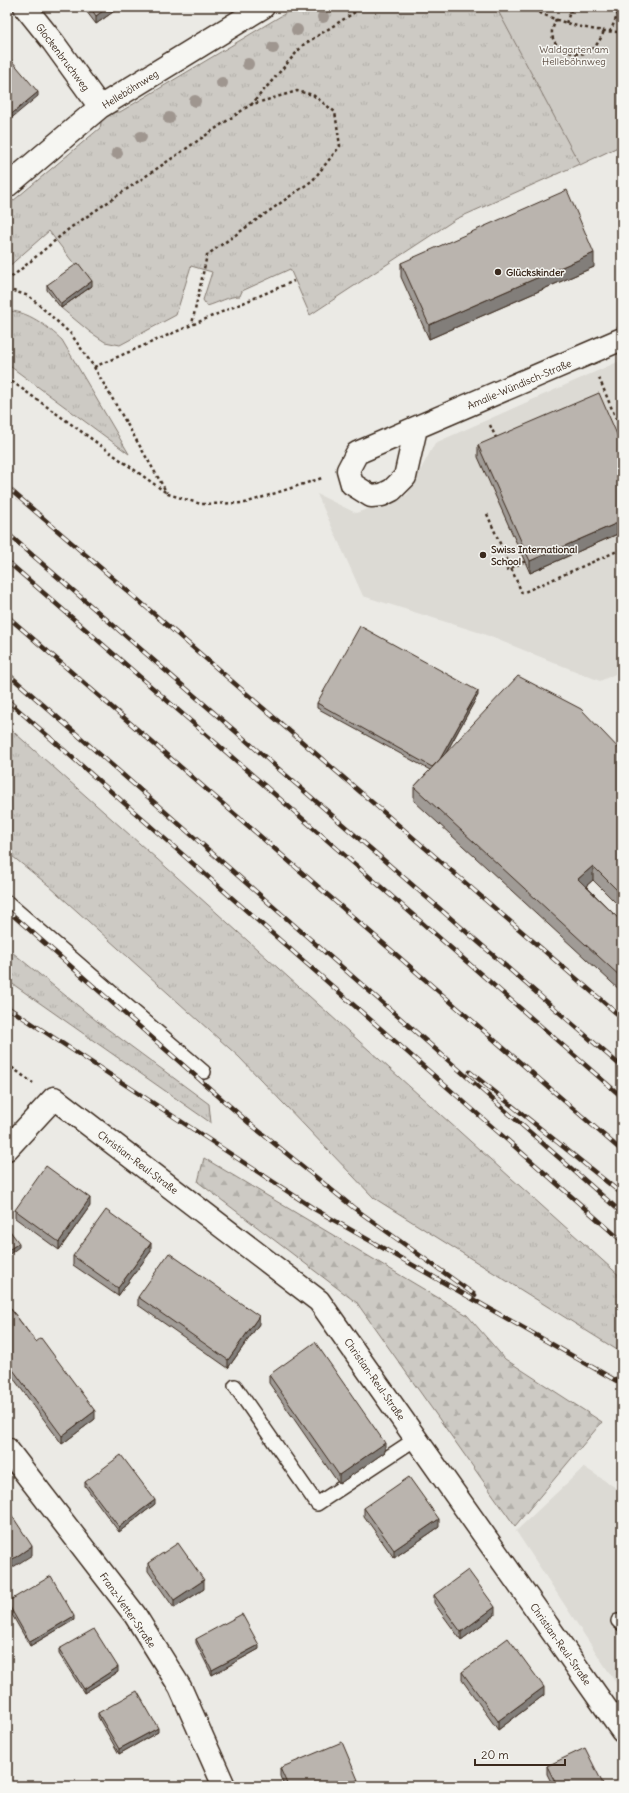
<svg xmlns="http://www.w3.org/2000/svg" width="629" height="1793" font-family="Delius,sans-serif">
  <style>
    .built { fill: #dcdad4 }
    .grass { fill: url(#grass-tufts); stroke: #847a71 }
    .forest { fill: url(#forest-firs); stroke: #847a71 }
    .garden { fill: #cdcac4; stroke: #847a71 }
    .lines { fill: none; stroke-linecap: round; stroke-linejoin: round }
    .lane-casing { stroke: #3b2a1e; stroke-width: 16 }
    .street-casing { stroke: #3b2a1e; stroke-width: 25 }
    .path { stroke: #3b2a1e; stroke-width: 2.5; stroke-dasharray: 3 3; stroke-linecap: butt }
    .lane { stroke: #f6f6f2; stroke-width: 13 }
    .street { stroke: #f6f6f2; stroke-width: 22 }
    .rail-casing { stroke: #3b2a1e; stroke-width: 4.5 }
    .rail { stroke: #f6f6f2; stroke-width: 3; stroke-dasharray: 9; stroke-linecap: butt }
    .tree { fill: #9f968f }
    .wall { fill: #a09b96; stroke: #3b2a1e }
    .shaded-wall { fill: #827e7a; stroke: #3b2a1e }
    .building { fill: #bab4ae; stroke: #3b2a1e }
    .poi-dot { fill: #3b2a1e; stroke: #f6f6f2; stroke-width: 1.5 }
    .labels { text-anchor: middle; stroke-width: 3; stroke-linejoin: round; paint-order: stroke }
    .park-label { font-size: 10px; fill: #605248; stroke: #f6f6f2 }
    .street-label { font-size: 10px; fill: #3b2a1e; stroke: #f6f6f2 }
    .poi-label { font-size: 10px; font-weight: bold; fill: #3b2a1e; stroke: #f6f6f2; text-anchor: start }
  </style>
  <defs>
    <pattern id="grass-tufts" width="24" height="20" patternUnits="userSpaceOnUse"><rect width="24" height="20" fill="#cdcac4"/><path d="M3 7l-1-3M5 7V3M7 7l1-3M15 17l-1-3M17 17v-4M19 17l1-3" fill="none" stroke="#b1aea8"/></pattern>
    <pattern id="forest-firs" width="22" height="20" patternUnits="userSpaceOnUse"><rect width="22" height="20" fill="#cdcac4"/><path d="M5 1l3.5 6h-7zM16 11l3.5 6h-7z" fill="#b1aea8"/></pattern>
  </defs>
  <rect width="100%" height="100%" fill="#ebeae5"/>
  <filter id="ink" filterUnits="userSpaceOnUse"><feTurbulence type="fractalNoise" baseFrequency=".025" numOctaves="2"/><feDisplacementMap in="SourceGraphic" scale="8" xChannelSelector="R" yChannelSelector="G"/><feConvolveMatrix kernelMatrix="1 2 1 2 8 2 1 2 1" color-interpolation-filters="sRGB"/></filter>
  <g filter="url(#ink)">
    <!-- built -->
    <path class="built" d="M622,360V671L600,681L481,633L363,596L317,494L356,513L407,495L435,443Z
      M584,1467L622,1492V1692L516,1531Z"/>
    <!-- grass -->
    <path class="grass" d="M296,7H622V145L456,219L310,315L290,269L242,291L240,296C229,296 218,303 207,306L203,300L212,272L191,266L176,315L120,345L105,342L90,332L61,308L91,286L49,231L7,268V206L100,128L102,117L111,112H120Z
      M7,311C27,310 48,327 62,340L129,454L7,364Z
      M7,726L157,859L622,1278V1353L374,1198L239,1057L48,885L7,852Z
      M7,948L98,1022L209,1104L211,1123L7,980Z"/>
    <!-- forest -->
    <path class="forest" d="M204,1158L467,1315L505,1359L602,1422L515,1526L357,1303L198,1182Z"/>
    <!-- garden -->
    <path class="garden" d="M496,7H622V145L580,165Z"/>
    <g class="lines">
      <defs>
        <path id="lane" d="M7,902L204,1072
          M235,1386L317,1504L417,1438
          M618,1621L622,1624"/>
        <path id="street" d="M25,7L53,42L100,107
          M7,186L100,107L263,7
          M416,428L405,477L392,490L382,495L371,496L352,484L348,470L357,453L622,339
          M7,1149L54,1098L319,1301L622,1731
          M7,1449L135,1615L180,1687L224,1786"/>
      </defs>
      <!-- lane casing -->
      <use href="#lane" class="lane-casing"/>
      <!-- street casing -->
      <use href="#street" class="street-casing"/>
      <!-- path -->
      <path class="path" d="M529,7C554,22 593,32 622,32
        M556,19C555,22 553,27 552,31C550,49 579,60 592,50C597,45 602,37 604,31
        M566,23L572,7
        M610,32L621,7
        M251,105L303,45L363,7
        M7,281L70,228L250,105L297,91L313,95L335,112L340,146L313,180L207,255L192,324
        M7,289L29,296L71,334L94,367L294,281
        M94,367L167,493
        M7,378L168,494L201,504L245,503L322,478
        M599,378L622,433
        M490,425L497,440
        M487,514L522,593L622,549
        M506,570L526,561
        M7,1064L33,1083"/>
      <!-- lane -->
      <use href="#lane" class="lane"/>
      <!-- street -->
      <use href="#street" class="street"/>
      <defs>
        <path id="rail" d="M7,487L622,1018
          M7,533L622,1067
          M7,561L622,1097
          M7,616L622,1151
          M7,673L622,1213
          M7,700L622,1241
          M7,910L249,1123L354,1208L475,1295
          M7,1007L316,1210L622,1384
          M470,1072L622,1194"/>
      </defs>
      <!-- rail casing -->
      <use href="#rail" class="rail-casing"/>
      <!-- rail -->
      <use href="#rail" class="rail"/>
    </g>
    <!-- trees -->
    <g class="tree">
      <circle cx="323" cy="17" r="6"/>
      <circle cx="297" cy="30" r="6"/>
      <circle cx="273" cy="48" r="6"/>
      <circle cx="248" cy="64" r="6"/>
      <circle cx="222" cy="83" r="6"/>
      <circle cx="195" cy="101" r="6"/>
      <circle cx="169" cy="118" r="6"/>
      <circle cx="141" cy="137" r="6"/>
      <circle cx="117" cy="153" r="6"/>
    </g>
    <!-- wall -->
    <path class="wall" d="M83,7H120L96,24Z
      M401,263L594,267L429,339L401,277Z
      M47,285L92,286L61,308L47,290Z
      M478,445L622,446V532L530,573L478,457Z
      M478,695L446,753L622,752V909L593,880L586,886L622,922V992L414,801V787L430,770L317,708V703Z
      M90,1206L59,1250L15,1218V1210Z
      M151,1251L118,1296L73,1265V1256Z
      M138,1297L259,1324L228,1368L138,1305Z
      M7,1304L95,1419L62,1444L8,1371Z
      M269,1375L385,1452L339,1484L269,1383Z
      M85,1482L155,1504L119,1532L85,1486Z
      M364,1508L439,1527L394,1558L364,1516Z
      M148,1563L204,1589L174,1608L148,1571Z
      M434,1595L495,1615L461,1640L434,1603Z
      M7,1602L74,1620L30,1646L7,1606Z
      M196,1639L259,1649L212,1675L196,1643Z
      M59,1649L118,1672L84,1693L59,1654Z
      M462,1672L544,1695L498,1730L462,1680Z
      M98,1713L158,1732L119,1754L98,1717Z
      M547,1766L604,1786H553L547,1774Z
      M280,1768L358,1786H284L280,1776Z"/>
    <!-- shaded-wall -->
    <path class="shaded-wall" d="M108,7H120L96,24V16Z
      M38,92V96L8,121V117Z
      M594,253V267L429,339V325Z
      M92,281V286L61,308V304Z
      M622,521V532L530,573V561Z
      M478,691V695L435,773V768Z
      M593,866V880L578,893V879Z
      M10,1082V1090L7,1093V1084Z
      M90,1198V1206L59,1250V1242Z
      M19,1243V1247L7,1256V1251Z
      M151,1243V1251L118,1296V1288Z
      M259,1316V1324L228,1368V1360Z
      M8,1363V1371L7,1372V1364Z
      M95,1411V1419L62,1444V1436Z
      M385,1443V1452L339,1484V1475Z
      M155,1500V1504L119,1532V1527Z
      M439,1519V1527L394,1558V1550Z
      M32,1546V1555L7,1571V1563Z
      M204,1580V1589L174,1608V1600Z
      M495,1607V1615L461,1640V1632Z
      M74,1616V1620L30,1646V1642Z
      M259,1645V1649L212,1675V1670Z
      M118,1667V1672L84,1693V1689Z
      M544,1687V1695L498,1730V1721Z
      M158,1728V1732L119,1754V1749Z
      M358,1780V1786H344Z"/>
    <!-- building -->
    <path class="building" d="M90,7H108L96,16Z
      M7,55L38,92L8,117L7,116Z
      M567,190L594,253L429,325L401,263Z
      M78,263L92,281L61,304L47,285Z
      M599,393L622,446V521L530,561L478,445Z
      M360,626L478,691L440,759L432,767L317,703Z
      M518,676L581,709L622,752V895L593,866L578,879L622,922V978L414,787Z
      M7,1080L10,1082L7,1084Z
      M46,1166L90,1198L59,1242L15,1210Z
      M106,1210L151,1243L118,1288L73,1256Z
      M7,1227L19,1243L7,1251Z
      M169,1253L259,1316L228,1360L138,1297Z
      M7,1304L36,1342L41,1338L95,1411L62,1436L8,1363L7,1364Z
      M315,1342L385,1443L339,1475L269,1375Z
      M121,1455L155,1500L119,1527L85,1482Z
      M409,1477L439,1519L394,1550L364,1508Z
      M7,1508L32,1546L7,1563Z
      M178,1543L204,1580L174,1600L148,1563Z
      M468,1570L495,1607L461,1632L434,1595Z
      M51,1576L74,1616L30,1642L7,1602Z
      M242,1614L259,1645L212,1670L196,1639Z
      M94,1629L118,1667L84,1689L59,1649Z
      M508,1638L544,1687L498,1721L462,1672Z
      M137,1691L158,1728L119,1749L98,1713Z
      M342,1742L358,1780L344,1786H288L280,1768Z
      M585,1748L604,1786H557L547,1766Z"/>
  </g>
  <!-- markers -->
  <g class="poi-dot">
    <circle cx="498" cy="272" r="4"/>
    <circle cx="483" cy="555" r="4"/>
  </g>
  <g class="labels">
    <!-- park labels -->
    <g class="park-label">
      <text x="574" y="53">Waldgarten am<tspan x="574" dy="12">Helleböhnweg</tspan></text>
    </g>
    <!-- street labels -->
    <g class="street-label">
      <text transform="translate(63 57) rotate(53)" y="4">Glockenbruchweg</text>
      <text transform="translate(130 89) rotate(-32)" y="4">Helleböhnweg</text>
      <text transform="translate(519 384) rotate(-23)" y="4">Amalie-Wündisch-Straße</text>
      <text transform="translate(138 1162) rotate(37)" y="4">Christian-Reul-Straße</text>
      <text transform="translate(375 1379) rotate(55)" y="4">Christian-Reul-Straße</text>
      <text transform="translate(128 1610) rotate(55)" y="4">Franz-Vetter-Straße</text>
      <text transform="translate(561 1644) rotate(55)" y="4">Christian-Reul-Straße</text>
    </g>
    <!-- poi labels -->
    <g class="poi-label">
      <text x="506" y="276">Glückskinder</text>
      <text x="491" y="553">Swiss International<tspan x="491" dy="12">School</tspan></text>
    </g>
  </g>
  <!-- margin -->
  <rect width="629" height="1793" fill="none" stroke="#f6f6f2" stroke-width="24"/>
  <rect x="12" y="12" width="605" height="1769" fill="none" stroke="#3b2a1e" stroke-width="1.5" filter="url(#ink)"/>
  <!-- scale -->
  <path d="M475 1759v6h90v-6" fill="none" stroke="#3b2a1e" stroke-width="2"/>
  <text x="481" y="1759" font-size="12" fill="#3b2a1e" stroke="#f6f6f2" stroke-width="3" paint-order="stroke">20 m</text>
</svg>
